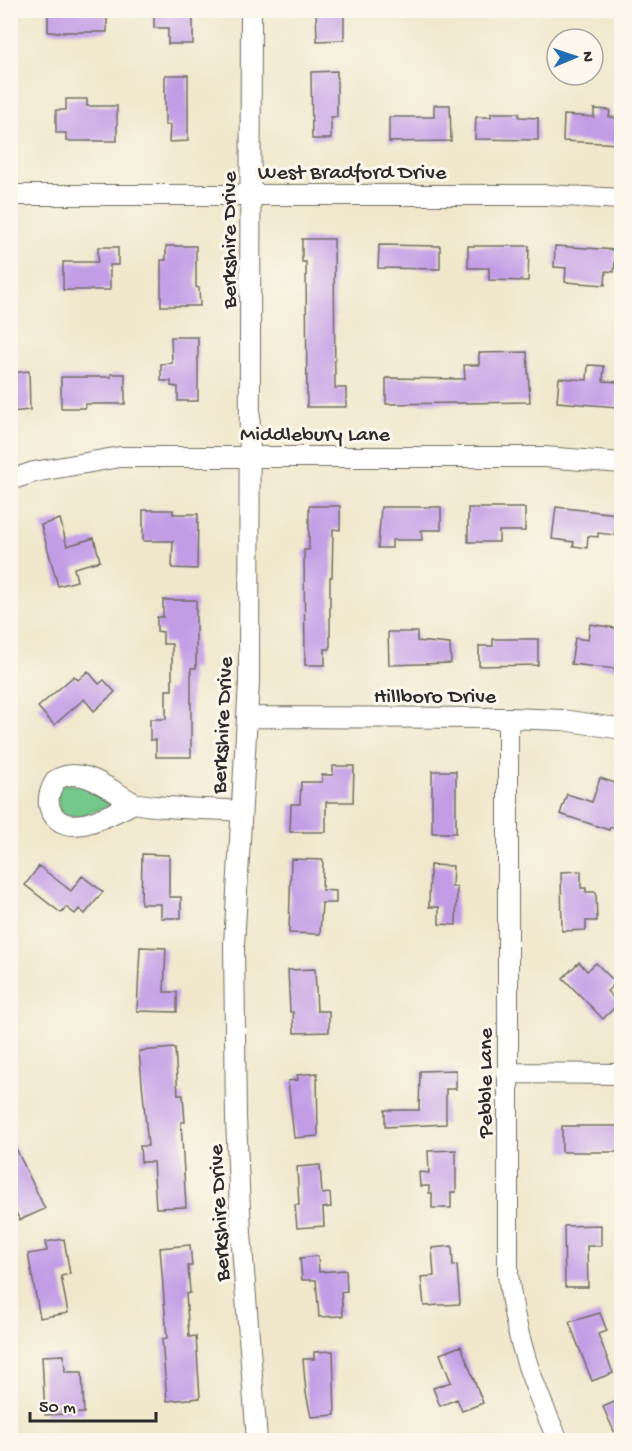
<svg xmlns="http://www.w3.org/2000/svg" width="632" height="1451" font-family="'Gochi Hand',sans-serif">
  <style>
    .green { fill: #74c88b; stroke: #507a5b; stroke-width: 1.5 }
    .building { fill: #c29de6 }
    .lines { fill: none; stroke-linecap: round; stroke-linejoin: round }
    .street-casing { stroke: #706d63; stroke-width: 22 }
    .street { stroke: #fff; stroke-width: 20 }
    .labels { text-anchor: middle; stroke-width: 6; stroke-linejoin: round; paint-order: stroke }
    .street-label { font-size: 22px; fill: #2b2b2b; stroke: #fbf7ec }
  </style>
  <rect width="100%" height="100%" fill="#fbf7ec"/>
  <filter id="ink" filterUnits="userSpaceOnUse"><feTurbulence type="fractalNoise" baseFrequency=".0167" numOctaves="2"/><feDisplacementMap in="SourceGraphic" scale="12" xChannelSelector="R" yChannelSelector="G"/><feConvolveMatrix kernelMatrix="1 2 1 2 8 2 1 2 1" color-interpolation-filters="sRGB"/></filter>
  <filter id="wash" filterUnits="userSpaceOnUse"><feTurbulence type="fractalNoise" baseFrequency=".008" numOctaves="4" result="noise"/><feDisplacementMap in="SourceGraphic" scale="24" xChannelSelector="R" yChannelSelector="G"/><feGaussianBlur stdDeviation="1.35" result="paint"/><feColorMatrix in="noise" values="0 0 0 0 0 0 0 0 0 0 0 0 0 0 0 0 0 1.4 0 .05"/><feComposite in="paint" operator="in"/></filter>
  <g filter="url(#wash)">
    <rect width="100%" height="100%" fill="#f0e7cc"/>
    <!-- green -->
    <path class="green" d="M63,784L85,785L116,804L76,818L59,813L57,788Z"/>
    <g id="blocks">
      <!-- building -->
      <path class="building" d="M48,10L107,11V32H48Z
        M154,10L193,12V44H168V28H154Z
        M316,10H344V40L317,41Z
        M337,71V117H331V139H312L311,72Z
        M165,75H188V141L169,142L170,125H165Z
        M66,99H87V106H117V141H66V133H56V110H66Z
        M434,105H450L451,141L389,142V117H434Z
        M594,109L610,110L609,117L621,118V144L563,141L564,115L594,117Z
        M491,113H519V117L538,118V140L475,139L476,117H491Z
        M302,239H334L335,388H346V407H307L306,262H302Z
        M379,245L440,246V269L378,268Z
        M166,246H196V287L199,288L200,306H161V260H166Z
        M468,246H529L528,281L489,280V268H468Z
        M555,246L616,250L614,272L606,271L605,285L565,282L566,268L554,267Z
        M98,247H118V265H110V290H63V262H98Z
        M171,337H198V401H178V387L171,386V381H161V364L172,363Z
        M527,352L530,402L386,404V378L465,379L464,365H479V353Z
        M588,365L604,366L603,381L619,382L617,407L557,402L559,378L587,380Z
        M29,371L30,410L10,412V373Z
        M111,374H125V404H85V408H61V377H111Z
        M309,506H340V530L333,529L332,577H330V649H325V665H305L304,550H309Z
        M381,507H441V530H421L422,540H392V548H378Z
        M556,507L617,514L615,535L598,533V537L588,536L587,548L573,546L574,542L552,539Z
        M468,508H525V531H499V542H468Z
        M143,510H173V514H198L197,569L172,568L173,541H143Z
        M60,519L67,546L94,538L100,561L74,568L77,581L58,586L41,525Z
        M163,600H196V668H191V757H156V740H150V719H166V690H172V644H163V632L157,631V617H163Z
        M590,624L621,629V665L617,664L616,669L571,664L575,638L588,640Z
        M388,632H417V641L450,644L451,663L389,665Z
        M493,639H538V665L479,666V646H493Z
        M88,671L99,684L104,680L115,692L94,711L84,699L54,725L38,707L74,676L78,680Z
        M333,766H354L353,802H326V832H290L291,804H300L301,782H322V775H333Z
        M432,771H456V833H432Z
        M600,778L621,785L614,814L621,816L618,829L610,827L609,830L560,814L567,794L592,802Z
        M142,854L169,855V897H181V918H161V904H141Z
        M291,859L323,860L322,890L336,891V903H322L320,934L289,933Z
        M430,865L453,866L452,887H457L456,925L439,924V907H429Z
        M39,866L71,891L82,876L103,892L85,914L79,909L75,914L66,907L61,913L25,885Z
        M581,871V888H586V892H596L597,921H586V930L562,931L561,872Z
        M140,947L166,948L164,992H177V1012L137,1011Z
        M579,962L587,971L596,963L616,983L607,991L619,1003L603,1019L563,978Z
        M315,969L317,1011H329V1032L294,1033L293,1012H290L288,970Z
        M175,1048L178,1095H183L185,1122H181L186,1207L156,1208L153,1162H141L140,1146H148L139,1051Z
        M456,1070V1089H446V1124L385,1127V1110H419L420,1071Z
        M317,1073L318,1136L294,1138L288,1081L298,1080L297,1075Z
        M562,1126H621V1152H562Z
        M10,1136L45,1209L20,1220L10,1201Z
        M456,1150V1192H451V1208H432V1193H429V1186H420L419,1172L429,1173L428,1151Z
        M320,1165L322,1194L330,1193L331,1207L323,1208L324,1226L297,1228L295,1205H299L297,1167Z
        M601,1225V1246H587L588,1287H565L564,1226Z
        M64,1239L70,1274L61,1276L68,1313L40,1318L28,1254L47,1251L45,1242Z
        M190,1245L192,1266H188L190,1293L186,1294L189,1337L196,1336L200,1398L167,1401L162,1339L167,1338L160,1248Z
        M452,1246L453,1266L457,1265L460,1304L424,1306L421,1277L434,1276L432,1248Z
        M318,1256L319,1272L346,1270L347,1291L341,1292L343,1316L319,1317L316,1280H302L300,1258Z
        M600,1313L607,1331L598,1334L613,1373L592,1381L569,1322Z
        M461,1346L483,1403L462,1411L457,1399L440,1406L433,1388L451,1382L440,1354Z
        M333,1351L335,1415L311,1417L306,1393L303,1359H314V1352Z
        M64,1355L65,1372H82L84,1413L45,1415L42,1356Z
        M621,1399V1440H618L603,1407Z"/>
    </g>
  </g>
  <g filter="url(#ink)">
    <use href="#blocks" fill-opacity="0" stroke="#706d63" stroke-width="1.5"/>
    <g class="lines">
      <defs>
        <path id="street" d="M251,10L249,682L234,945L236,1118L241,1233L257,1440
          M10,195H546L622,199
          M10,480L34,472L120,457H544L622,463
          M247,717L508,718L563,720L622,729
          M508,718V1274C515,1337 532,1383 558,1440
          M134,803C114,813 65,842 51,811C46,801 50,789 56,780C81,764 110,790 132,802C144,808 220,809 240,811
          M508,1073L622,1074"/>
      </defs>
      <!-- street casing -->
      <use href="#street" class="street-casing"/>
      <!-- street -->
      <use href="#street" class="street"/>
    </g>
  </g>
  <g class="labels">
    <!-- street labels -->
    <g class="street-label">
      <text x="352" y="178">West Bradford Drive</text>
      <text transform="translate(227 240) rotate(-90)" y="8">Berkshire Drive</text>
      <text x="315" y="440">Middlebury Lane</text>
      <text x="435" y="702">Hillboro Drive</text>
      <text transform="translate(220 725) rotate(-87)" y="8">Berkshire Drive</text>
      <text transform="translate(483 1083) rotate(-90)" y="8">Pebble Lane</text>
      <text transform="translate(217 1213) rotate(-93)" y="8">Berkshire Drive</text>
    </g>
  </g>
  <!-- margin -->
  <rect width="632" height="1451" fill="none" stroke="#fbf7ec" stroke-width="36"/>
  <!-- north arrow -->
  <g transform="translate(575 57) rotate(88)"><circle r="28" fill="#fbf7ec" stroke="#a8a59f" stroke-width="1.5"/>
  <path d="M0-4.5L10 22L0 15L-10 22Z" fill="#1f6fb2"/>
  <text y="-9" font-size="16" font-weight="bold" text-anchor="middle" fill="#2b2b2b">N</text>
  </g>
  <!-- scale -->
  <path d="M30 1412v9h126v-9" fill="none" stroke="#2b2b2b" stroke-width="3"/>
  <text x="39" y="1412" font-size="18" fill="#2b2b2b" stroke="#fbf7ec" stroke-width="4.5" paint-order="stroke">50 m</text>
</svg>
